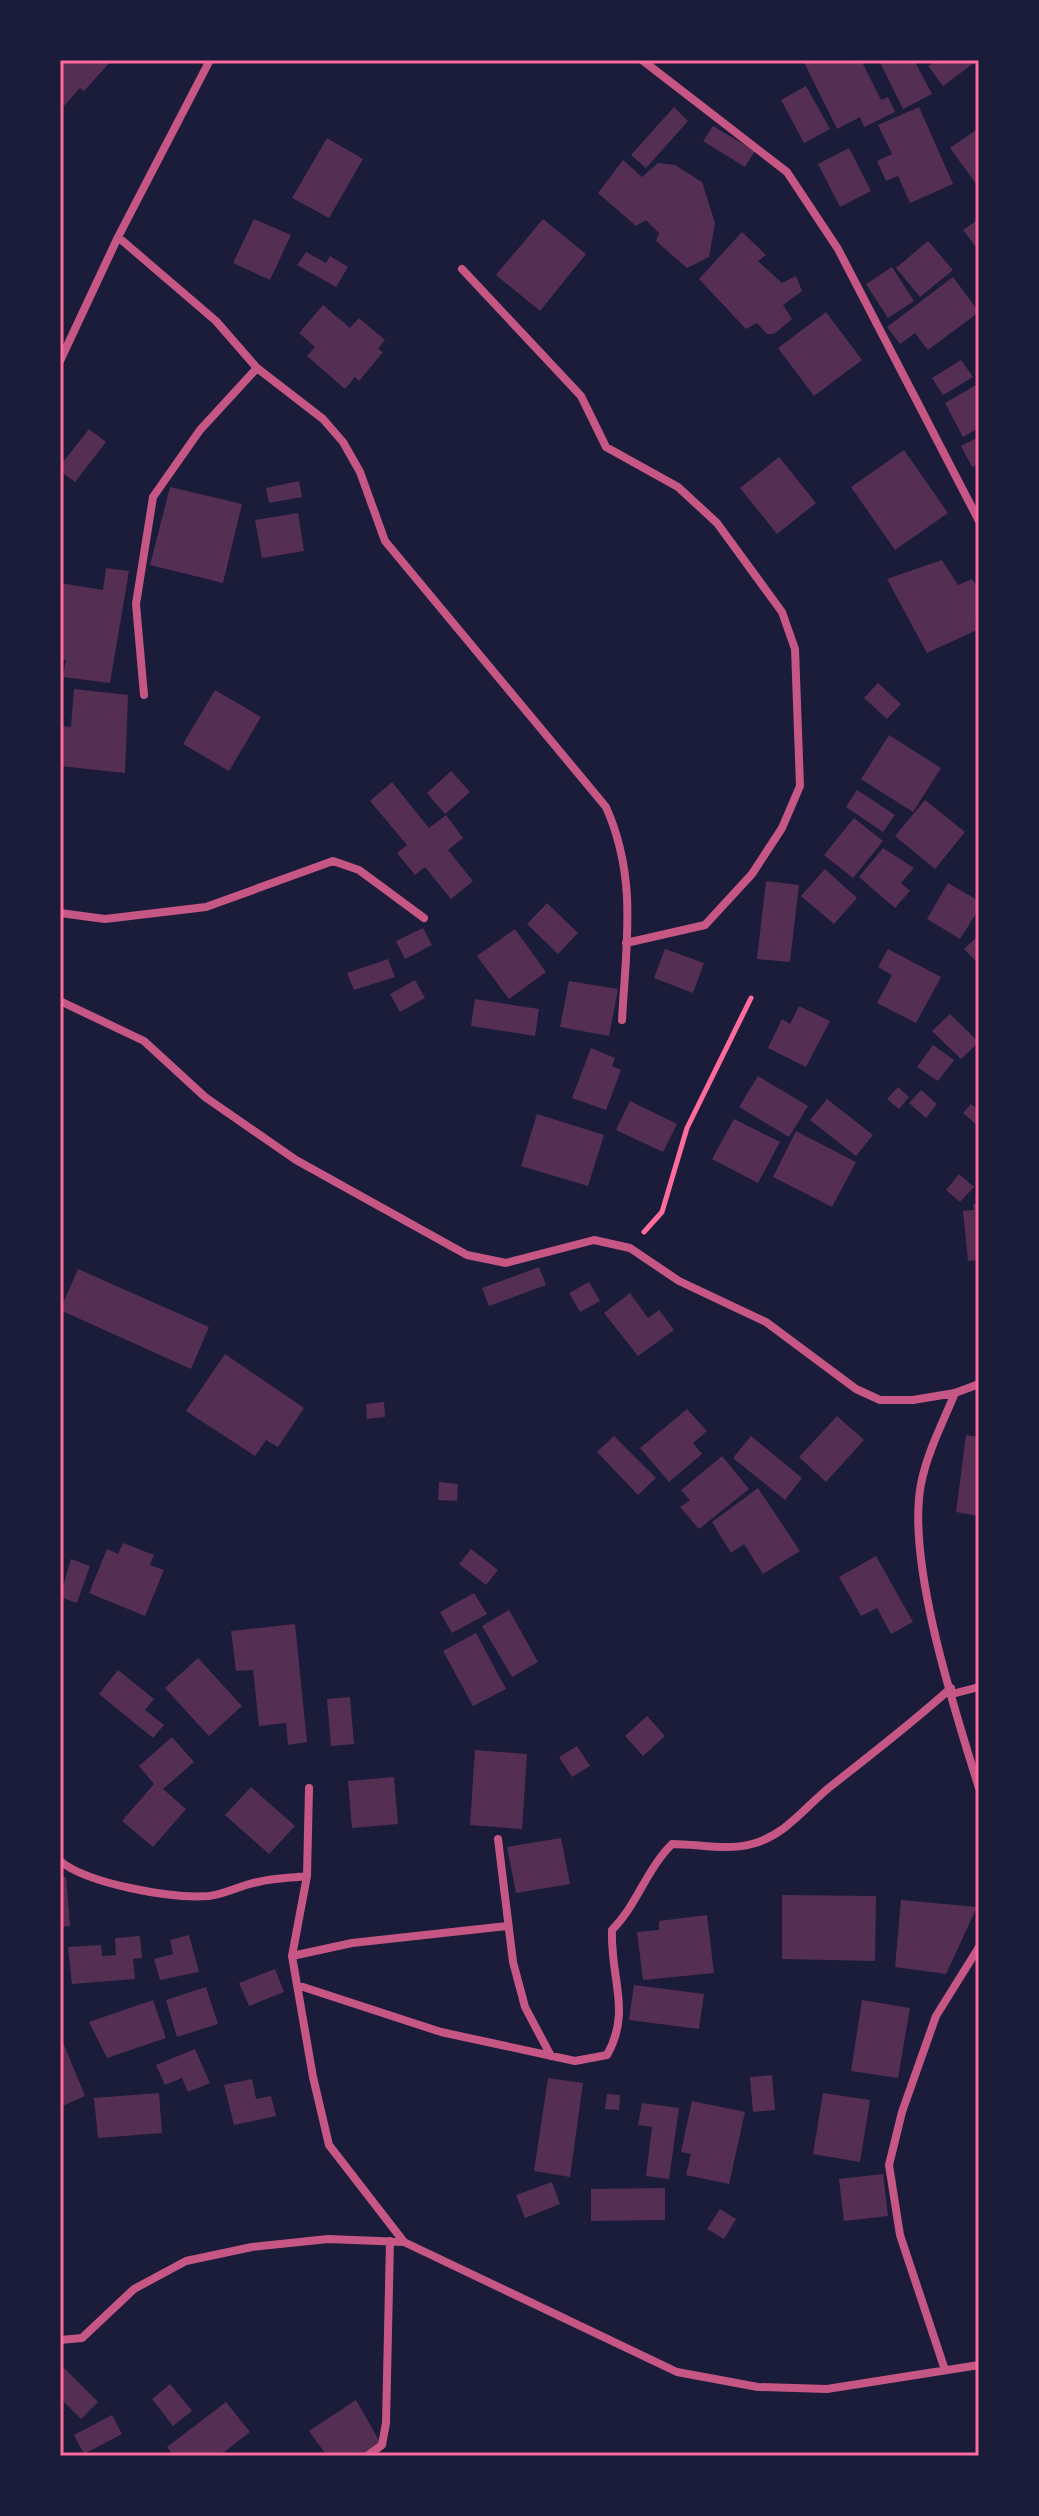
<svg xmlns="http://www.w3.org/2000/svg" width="1039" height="2516" font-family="'Varela Round',sans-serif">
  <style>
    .building { fill: #542f53 }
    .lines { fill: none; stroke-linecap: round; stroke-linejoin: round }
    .path { stroke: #ff6b9d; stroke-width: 5 }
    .minor { stroke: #c65784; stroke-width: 8 }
    .neatline { fill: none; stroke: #ff6b9d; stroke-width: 3 }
  </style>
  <rect width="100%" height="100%" fill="#1b1b3a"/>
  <!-- building -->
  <path class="building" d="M60,60H112L84,91L80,88L64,106L60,102Z
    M803,60H861L881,100L888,97L895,112L864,127L860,117L837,129Z
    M879,60H914L932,94L903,109Z
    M937,60H978L943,86L928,66Z
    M806,86L830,129L804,143L781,100Z
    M674,107L688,121L646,168L631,155Z
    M919,107L953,184L910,203L898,176L886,181L877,161L892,154L878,125Z
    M713,126L755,151L745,167L703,141Z
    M979,128V188L950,148Z
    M327,138L363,159L329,218L292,198Z
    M849,148L871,191L840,207L818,164Z
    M623,160L642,177L658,163L675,165L702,182L715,223L709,257L687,268L656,241L659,233L646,220L636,226L598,193Z
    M254,219L291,235L270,280L233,263Z
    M543,219L586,254L540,311L496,275Z
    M979,219V251L963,230Z
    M742,232L766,255L758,261L782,283L796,276L802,291L783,305L792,319L774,334H767L757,323L746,329L699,279Z
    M928,241L953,270L920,297L896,268Z
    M306,252L326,263L330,256L348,267L336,287L297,265Z
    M892,267L914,301L888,318L866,284Z
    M953,277L979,312L928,350L915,333L900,344L887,327Z
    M323,305L350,328L359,318L385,340L378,349L383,352L359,381L355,377L345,389L307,356L315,347L299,333Z
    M826,312L862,360L814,396L778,348Z
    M961,360L973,377L943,395L932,378Z
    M978,384L979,428L963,437L945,403Z
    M89,429L106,442L75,482L60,471V466Z
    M979,437V464L972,467L961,446Z
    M904,450L948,513L895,550L851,487Z
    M779,457L816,503L777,534L740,488Z
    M299,481L302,497L269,503L266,488Z
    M170,487L242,504L223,583L150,565Z
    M298,513L304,551L262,558L255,520Z
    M942,560L958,585L972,579L979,589V615L975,617L979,629L927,653L887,579Z
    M106,568L129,571L110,683L63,677L66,660L60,659V583L103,590Z
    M878,683L901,704L887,719L864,698Z
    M74,689L128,695L125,773L60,766V726L71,727Z
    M215,690L261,717L229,771L183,744Z
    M889,735L941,768L913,812L861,779Z
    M451,771L470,792L445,814L427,793Z
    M392,782L429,828L446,815L463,838L448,850L473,881L451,899L425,867L415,875L397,853L407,845L370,801Z
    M857,790L895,815L883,832L846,807Z
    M925,800L965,832L935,869L895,836Z
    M854,818L883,841L853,878L824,855Z
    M883,848L914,868L901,883L910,891L895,908L859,877Z
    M825,869L857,898L834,924L801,896Z
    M766,881L799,885L790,962L757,959Z
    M948,883L979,901V909L960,939L927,919Z
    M547,903L578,933L558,954L527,924Z
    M423,928L432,945L405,959L396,941Z
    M515,929L546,972L509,999L477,956Z
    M979,935V964L964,949Z
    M665,949L704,963L693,993L654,978Z
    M888,949L941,977L916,1023L877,1003L892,975L878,967Z
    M388,959L395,977L354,990L347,973Z
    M415,980L425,998L400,1012L390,994Z
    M569,981L618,989L609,1036L560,1027Z
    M475,999L539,1009L535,1036L471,1026Z
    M799,1006L830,1021L806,1067L768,1048L782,1019L790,1024Z
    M950,1014L979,1042L961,1059L932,1031Z
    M933,1045L954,1060L938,1081L917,1067Z
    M591,1048L615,1058L612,1066L621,1070L606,1110L572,1098Z
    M758,1076L808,1106L789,1137L739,1107Z
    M898,1087L909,1097L899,1109L887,1099Z
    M921,1090L937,1104L926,1118L909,1103Z
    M827,1099L873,1135L856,1156L810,1120Z
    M630,1101L677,1124L663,1152L616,1130Z
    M971,1104L979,1111V1127L963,1113Z
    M537,1114L604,1135L588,1186L521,1166Z
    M734,1119L780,1142L758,1183L712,1159Z
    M796,1131L856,1162L832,1207L773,1177Z
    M959,1174L974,1187L960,1202L946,1190Z
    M979,1203V1260L968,1261L963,1211L974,1210L973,1204Z
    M539,1267L546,1285L489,1306L482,1288Z
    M78,1269L209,1327L191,1369L60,1310Z
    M589,1282L600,1301L580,1312L569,1293Z
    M630,1293L648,1318L659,1310L674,1330L638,1356L604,1313Z
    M225,1354L304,1408L278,1447L266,1440L255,1456L186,1411Z
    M384,1402L385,1417L367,1419L366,1404Z
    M687,1409L707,1431L693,1443L702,1454L669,1482L640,1448Z
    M837,1416L864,1440L826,1482L799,1457Z
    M966,1435L979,1437V1516L956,1512Z
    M614,1436L656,1478L638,1495L597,1452Z
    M751,1436L802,1478L785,1500L733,1458Z
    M722,1456L749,1489L699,1529L680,1507L690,1500L681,1490Z
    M439,1482L458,1484L457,1501L438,1500Z
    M758,1488L800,1551L763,1574L744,1544L731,1553L712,1522Z
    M123,1543L154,1555L150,1565L164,1570L145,1616L89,1593L107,1549L118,1554Z
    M471,1549L498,1570L486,1585L459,1564Z
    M876,1556L913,1622L891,1634L877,1608L861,1616L839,1577Z
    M71,1559L90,1566L77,1603L60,1597Z
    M474,1593L487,1614L452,1633L440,1612Z
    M509,1610L538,1662L512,1677L482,1626Z
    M295,1624L307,1742L288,1745L286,1723L259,1726L253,1670L236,1671L231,1631Z
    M476,1633L506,1689L473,1706L443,1651Z
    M198,1658L242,1706L209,1736L165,1688Z
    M118,1670L154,1699L145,1710L164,1725L153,1738L99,1694Z
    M350,1697L354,1744L331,1746L327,1699Z
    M647,1716L665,1736L643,1756L625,1736Z
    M172,1737L194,1762L163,1789L186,1809L153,1847L122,1821L154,1784L139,1766Z
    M577,1746L590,1766L572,1777L559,1757Z
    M475,1750L527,1754L522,1829L470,1825Z
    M394,1777L398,1824L352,1828L348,1781Z
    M251,1787L295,1826L269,1854L225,1815Z
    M561,1838L570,1884L516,1893L507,1847Z
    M66,1877L70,1926L60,1927V1878Z
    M782,1895L876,1896L875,1961L782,1959Z
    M901,1900L977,1907L946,1974L895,1967Z
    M707,1915L714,1973L643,1980L637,1932L659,1930V1921Z
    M189,1935L199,1972L160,1980L154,1959L173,1954L170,1940Z
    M140,1936L142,1958L133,1959L135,1979L72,1984L68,1947L101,1945L102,1956L116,1955L115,1938Z
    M275,1969L284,1992L249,2006L239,1983Z
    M634,1985L704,1994L699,2029L629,2020Z
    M206,1987L218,2024L177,2037L166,2000Z
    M153,2000L166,2038L107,2058L89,2022Z
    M862,2000L910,2008L898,2078L851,2071Z
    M60,2035L85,2096L60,2107Z
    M195,2049L210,2083L188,2092L182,2078L165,2085L156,2065Z
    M772,2075L775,2110L753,2112L750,2077Z
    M548,2078L583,2083L570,2177L534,2171Z
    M252,2079L256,2099L271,2096L276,2116L234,2125L224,2085Z
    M159,2093L162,2133L98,2138L94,2098Z
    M823,2093L870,2100L860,2162L813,2154Z
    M607,2094L620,2095L619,2110L605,2109Z
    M692,2101L745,2112L729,2184L686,2175L691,2154L681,2152Z
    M642,2103L679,2108L669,2179L646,2176L652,2127L638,2125Z
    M883,2174L888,2216L844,2221L839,2179Z
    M552,2182L560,2204L525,2218L516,2195Z
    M665,2188V2220L591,2221V2189Z
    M720,2209L736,2219L724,2239L707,2229Z
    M63,2367L98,2402L81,2419L60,2398Z
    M170,2384L192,2411L173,2426L152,2399Z
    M356,2400L381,2444L363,2456H327L309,2431Z
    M226,2402L250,2432L219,2456H174L167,2447Z
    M112,2415L122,2434L84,2454L74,2435Z"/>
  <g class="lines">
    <!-- path -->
    <path class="path" d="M644,1232L662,1212L687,1128L751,998"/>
    <!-- minor -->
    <path class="minor" d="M642,60L787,172L838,249L979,521
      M118,237L216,321L257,368L323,419L343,442L360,472L385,541L606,807C638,879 626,944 622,1020
      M462,269L581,396L606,447L678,487L717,523L782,612L795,649L800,786L782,828L752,874L705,925L626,943
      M60,361L118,237L210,60
      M144,695L136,604L153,497L200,430L257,368
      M60,913L105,919L206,907L333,861L359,870L424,918
      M60,1001L144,1041L205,1097L296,1160L467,1255L506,1263L594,1240L630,1248L679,1281L766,1322L856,1389L880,1400H913L955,1393L979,1384
      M955,1393C943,1422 927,1453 921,1484C906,1562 955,1711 979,1788
      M952,1694L979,1687
      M309,1788L307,1876L292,1956L313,2077L329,2145L404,2242L677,2372L758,2387L827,2389L979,2365
      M498,1839L513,1962L525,2007L551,2056
      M60,1861C88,1884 172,1899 209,1896C226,1894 241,1885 258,1882C274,1878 291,1878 307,1876
      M292,1956L352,1943L507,1926
      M297,1985L441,2032L575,2061L607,2055C632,2011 610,1978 612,1930C637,1905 646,1870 672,1844C699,1844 726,1851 752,1844C786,1835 805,1807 831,1786C872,1754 912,1723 951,1688
      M60,2340L82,2338L134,2289L186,2261L252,2247L328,2239L404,2242
      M944,2367L900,2235L889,2165L902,2112L936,2016L979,1947
      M367,2456L382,2445L386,2423L390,2241"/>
  </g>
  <!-- border -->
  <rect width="1039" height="2516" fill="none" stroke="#1b1b3a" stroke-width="124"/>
  <rect x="62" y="62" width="915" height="2392" class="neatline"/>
</svg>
